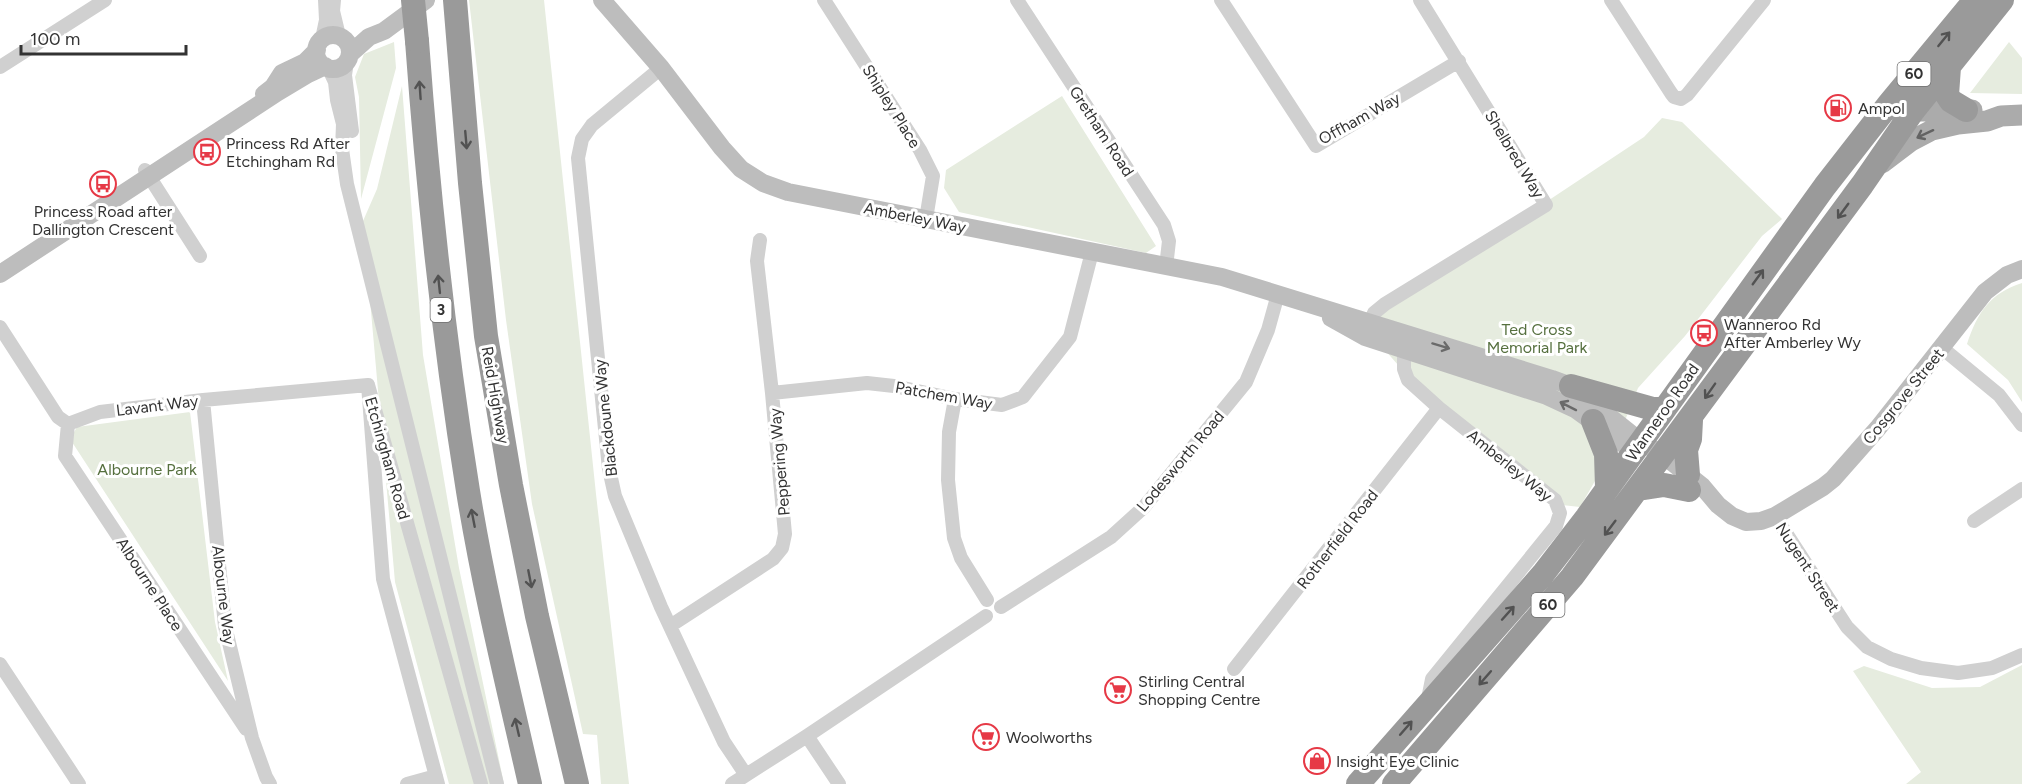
<svg xmlns="http://www.w3.org/2000/svg" width="2022" height="784" font-family="Figtree,sans-serif">
  <style>
    .green { fill: #e6ecdf }
    .lines { fill: none; stroke-linecap: round; stroke-linejoin: round }
    .street { stroke: #d0d0d0; stroke-width: 14 }
    .secondary { stroke: #bdbdbd; stroke-width: 18 }
    .primary { stroke: #ababab; stroke-width: 21 }
    .highway { stroke: #9a9a9a; stroke-width: 24 }
    .highway-bridge { stroke: #9a9a9a; stroke-width: 24 }
    .oneway { stroke: #525252 }
    .oneway2 { stroke: #636363 }
    .oneway3 { stroke: #6a6a6a }
    .labels { text-anchor: middle; stroke-width: 6; stroke-linejoin: round; paint-order: stroke }
    .shield { fill: #fff; stroke: #707070; stroke-width: 1.5 }
    .shield-label { font-size: 15px; font-weight: bold; fill: #333 }
    .street-label { font-size: 16px; fill: #333; stroke: #fff }
    .poi-label { font-size: 16px; fill: #333; stroke: #fff; text-anchor: start }
    .park-label { font-size: 16px; fill: #56703f; stroke: #fff }
  </style>
  <rect width="100%" height="100%" fill="#fff"/>
  <!-- green -->
  <path class="green" d="M469,0H544L596,494L629,784H601L597,735L583,734L532,504L506,320Z
    M394,42L396,68L361,199L359,97L355,77L364,54Z
    M2009,42L2022,58V94L1970,93Z
    M402,86L423,355L459,568L504,784H449L395,582L363,221L377,189Z
    M1062,96L1156,246L1146,253L959,212L944,188L946,170Z
    M1662,118L1682,122L1782,219L1762,236L1685,336L1638,388L1624,423L1599,474L1580,507L1562,505L1405,373L1357,318L1537,208L1644,137Z
    M2022,283V402L2008,380L1967,344C1977,313 1990,293 2022,283Z
    M190,412L215,622L228,681L70,439L77,427Z
    M2022,665V784H1906L1921,772L1853,671L1864,666L1932,688L1980,687Z"/>
  <g class="lines">
    <!-- street -->
    <path class="street" d="M334,0L333,11L339,36
      M824,0L920,150L933,176L926,219
      M1017,0L1164,225L1169,241L1166,267
      M1221,0L1316,146L1459,61
      M1611,0L1671,93L1674,97L1681,99L1687,95L1764,0
      M322,39L326,20L325,0
      M347,62L345,75L352,131
      M0,67L105,0
      M328,67L335,82L337,100L343,124L342,149L347,184L497,784
      M661,68L592,125L582,139L578,158L609,469L615,496L661,607L724,742L746,775
      M145,170L200,256
      M0,327L58,417L68,424L100,412L203,400L368,385
      M1367,331L1374,313L1385,304L1546,205L1420,0
      M1406,343L1404,351V369L1408,380L1439,408L1555,500L1560,513L1556,526L1432,679L1428,699
      M1942,348L1999,395L2022,425
      M772,393L867,383L894,386L955,399L1002,405L1023,397L1070,337L1092,252
      M955,399L949,432L948,480L954,538L961,558L987,600
      M203,400L225,626L252,738L266,777L270,784
      M68,424L65,456L246,729
      M1775,516L1847,627L1867,647L1891,659L1921,668L1958,673L1992,668L2022,655
      M1974,521L2022,489
      M1001,607L1111,537L1144,507L1246,382L1268,330L1278,294
      M670,626L773,559L782,548L785,534L772,393L757,261L760,240
      M0,664L79,784
      M1234,669L1439,408
      M807,736L839,784
      M407,784L436,776
      M438,784L383,579L368,385L481,784
      M732,784L807,736L986,616"/>
    <!-- secondary -->
    <path class="secondary" d="M602,0L661,68L722,148L741,169L763,183L788,192L1222,277L1552,379L1571,386L1640,441L1663,455L1702,486L1718,505L1732,516L1746,522L1761,521L1775,516L1823,487L1833,479L1878,428L1985,292L2007,275L2022,269
      M316 52a17 17 0 1 1 34 0a17 17 0 1 1-34 0Z
      M350,54L369,37L384,31L426,0
      M264,94L273,87L282,73L305,62L317,50
      M0,274L278,92L308,74L325,66
      M1331,318L1365,337L1547,396L1575,409L1633,451"/>
    <!-- primary -->
    <path class="primary" d="M1901,114L1913,111L1972,110
      M1882,163L1911,141L1932,130L1958,124L1987,121L2001,116L2022,115"/>
    <!-- highway -->
    <path class="highway" d="M455,0L470,183L486,336L511,485L537,616L577,784
      M417,41C428,192 444,342 468,491C484,590 508,687 530,784
      M1949,67L1947,95L1951,101L1966,110
      M1571,386L1653,409H1664
      M1593,421L1606,454L1607,488
      M1688,475L1686,450L1690,439L1691,420
      M1638,489L1664,485L1689,490
      M1358,784L1543,574L1587,517L1825,186L1889,104L1975,0
      M1394,784L1572,577L1862,185L1913,111L2002,0"/>
    <!-- highway-bridge -->
    <path class="highway-bridge" d="M413,0L417,41"/>
  </g>
  <!-- one-way arrows -->
  <defs><path id="oneway-shaft" d="M-6 0H5M1.5-3L5.5 0L1.5 3" fill="none" stroke-width="1.6" stroke-linecap="round" stroke-linejoin="round" transform="scale(1.5)"/></defs>
  <g class="oneway">
    <use href="#oneway-shaft" transform="translate(1944 39) rotate(-51)"/>
    <use href="#oneway-shaft" transform="translate(420 90) rotate(-94)"/>
    <use href="#oneway-shaft" transform="translate(466 140) rotate(85)"/>
    <use href="#oneway-shaft" transform="translate(1843 211) rotate(126)"/>
    <use href="#oneway-shaft" transform="translate(1758 277) rotate(-54)"/>
    <use href="#oneway-shaft" transform="translate(439 284) rotate(-96)"/>
    <use href="#oneway-shaft" transform="translate(1710 391) rotate(125)"/>
    <use href="#oneway-shaft" transform="translate(473 518) rotate(-101)"/>
    <use href="#oneway-shaft" transform="translate(1610 528) rotate(127)"/>
    <use href="#oneway-shaft" transform="translate(530 579) rotate(79)"/>
    <use href="#oneway-shaft" transform="translate(1508 613) rotate(-48)"/>
    <use href="#oneway-shaft" transform="translate(1485 678) rotate(131)"/>
    <use href="#oneway-shaft" transform="translate(517 727) rotate(-103)"/>
    <use href="#oneway-shaft" transform="translate(1406 728) rotate(-49)"/>
  </g>
  <use class="oneway2" href="#oneway-shaft" transform="translate(1925 134) rotate(155)"/>
  <g class="oneway3">
    <use href="#oneway-shaft" transform="translate(1441 346) rotate(17)"/>
    <use href="#oneway-shaft" transform="translate(1568 406) rotate(-153)"/>
  </g>
  <!-- icons -->
  <defs>
    <symbol id="fuel-ring" viewBox="-11 -11 22 22"><circle r="9.5" fill="#fff" stroke="#e63946" stroke-width="1.5"/><path d="M-5.5-6h7V0h2V4h1.3V-2.5L3-4.5l.8-.8L6-3V5H2.5V1h-1V6h-7ZM-4.2-4.7v3.2H.2V-4.7Z" fill="#e63946"/></symbol>
    <symbol id="bus-ring" viewBox="-11 -11 22 22"><circle r="9.5" fill="#fff" stroke="#e63946" stroke-width="1.5"/><path d="M-5-6H5V4H4V6H2V4H-2V6H-4V4H-5ZM-3.5-4V0h7V-4ZM-3.5 1.2v1.5H-2V1.2ZM2 1.2v1.5H3.5V1.2Z" fill="#e63946"/></symbol>
    <symbol id="supermarket-ring" viewBox="-11 -11 22 22"><circle r="9.5" fill="#fff" stroke="#e63946" stroke-width="1.5"/><path d="M-6-5.5h2.5l.6 2H6L4.5 2H-2.5L-4.4-4H-6ZM-1.5 3.2a1.3 1.3 0 1 0 .1 0ZM3 3.2a1.3 1.3 0 1 0 .1 0Z" fill="#e63946"/></symbol>
    <symbol id="shop-ring" viewBox="-11 -11 22 22"><circle r="9.5" fill="#fff" stroke="#e63946" stroke-width="1.5"/><path d="M-5-2.5h2.3a2.7 3.5 0 0 1 5.4 0H5L5.5 6h-11ZM-1.5-2.5h3a1.5 2.3 0 0 0-3 0Z" fill="#e63946"/></symbol>
  </defs>
  <g fill-rule="evenodd">
    <use href="#fuel-ring" x="1823" y="93" width="30" height="30"/>
    <use href="#bus-ring" x="192" y="137" width="30" height="30"/>
    <use href="#bus-ring" x="88" y="169" width="30" height="30"/>
    <use href="#bus-ring" x="1689" y="318" width="30" height="30"/>
    <use href="#supermarket-ring" x="1103" y="675" width="30" height="30"/>
    <use href="#supermarket-ring" x="971" y="722" width="30" height="30"/>
    <use href="#shop-ring" x="1302" y="746" width="30" height="30"/>
  </g>
  <g class="labels">
    <!-- shield labels -->
    <g class="shield">
      <rect x="1897.5" y="62" width="33" height="24" rx="4.5"/>
      <rect x="430.5" y="298" width="21" height="24" rx="4.5"/>
      <rect x="1531.5" y="593" width="33" height="24" rx="4.5"/>
    </g>
    <g class="shield-label">
      <text x="1914" y="79">60</text>
      <text x="441" y="315">3</text>
      <text x="1548" y="610">60</text>
    </g>
    <!-- street labels -->
    <g class="street-label">
      <text transform="translate(892 106) rotate(58)" y="6">Shipley Place</text>
      <text transform="translate(1359 118) rotate(-29)" y="6">Offham Way</text>
      <text transform="translate(1102 131) rotate(57)" y="6">Gretham Road</text>
      <text transform="translate(1515 154) rotate(59)" y="6">Shelbred Way</text>
      <text transform="translate(915 217) rotate(11)" y="6">Amberley Way</text>
      <text transform="translate(496 395) rotate(80)" y="6">Reid Highway</text>
      <text transform="translate(944 395) rotate(10)" y="6">Patchem Way</text>
      <text transform="translate(1903 396) rotate(-51)" y="6">Cosgrove Street</text>
      <text transform="translate(157 405) rotate(-7)" y="6">Lavant Way</text>
      <text transform="translate(1662 412) rotate(-55)" y="6">Wanneroo Road</text>
      <text transform="translate(605 418) rotate(-96)" y="6">Blackdoune Way</text>
      <text transform="translate(388 458) rotate(74)" y="6">Etchingham Road</text>
      <text transform="translate(1180 461) rotate(-50)" y="6">Lodesworth Road</text>
      <text transform="translate(779 462) rotate(-95)" y="6">Peppering Way</text>
      <text transform="translate(1510 465) rotate(39)" y="6">Amberley Way</text>
      <text transform="translate(1337 539) rotate(-52)" y="6">Rotherfield Road</text>
      <text transform="translate(1808 567) rotate(57)" y="6">Nugent Street</text>
      <text transform="translate(150 584) rotate(57)" y="6">Albourne Place</text>
      <text transform="translate(224 595) rotate(83)" y="6">Albourne Way</text>
    </g>
    <!-- poi labels -->
    <g class="poi-label">
      <text x="1858" y="114">Ampol</text>
      <text x="226" y="149">Princess Rd After<tspan x="226" dy="18">Etchingham Rd</tspan></text>
      <text x="103" y="217" text-anchor="middle">Princess Road after<tspan x="103" dy="18">Dallington Crescent</tspan></text>
      <text x="1724" y="330">Wanneroo Rd<tspan x="1724" dy="18">After Amberley Wy</tspan></text>
      <text x="1138" y="687">Stirling Central<tspan x="1138" dy="18">Shopping Centre</tspan></text>
      <text x="1006" y="743">Woolworths</text>
      <text x="1336" y="767">Insight Eye Clinic</text>
    </g>
    <!-- park labels -->
    <g class="park-label">
      <text x="1537" y="335">Ted Cross<tspan x="1537" dy="18">Memorial Park</tspan></text>
      <text x="147" y="475">Albourne Park</text>
    </g>
  </g>
  <!-- scale -->
  <path d="M21 45v9h165v-9" fill="none" stroke="#333333" stroke-width="3"/>
  <text x="30" y="45" font-size="18" fill="#333333" stroke="#ffffff" stroke-width="4.5" paint-order="stroke">100 m</text>
</svg>
